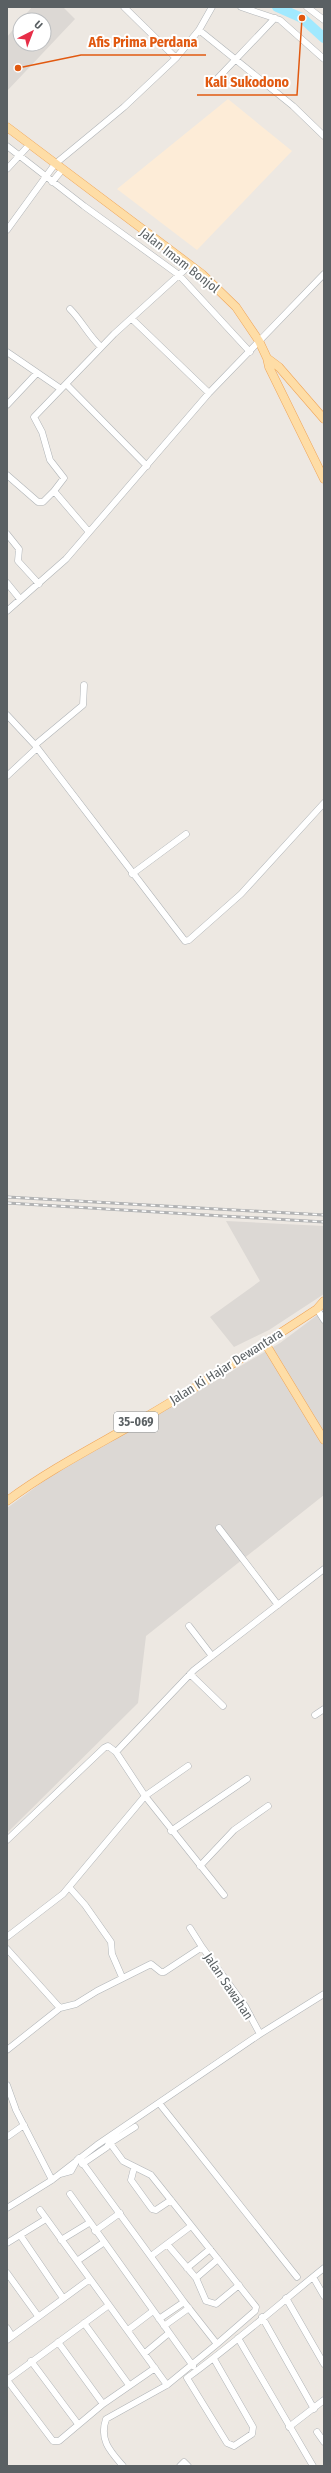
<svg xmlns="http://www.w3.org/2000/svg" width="331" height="2473" font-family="'Fira Sans Condensed',sans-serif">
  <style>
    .commercial { fill: #fdecd7 }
    .industrial { fill: #dcd8d4 }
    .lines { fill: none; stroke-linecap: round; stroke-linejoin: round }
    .river { stroke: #a1e9fe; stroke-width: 10 }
    .minor-casing { stroke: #b0b4b7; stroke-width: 7 }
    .major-casing { stroke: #f0a558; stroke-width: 9 }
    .minor { stroke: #fff; stroke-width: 6 }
    .major { stroke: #fedda6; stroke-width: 8 }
    .rail-casing { stroke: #b1b2b3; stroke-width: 3 }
    .rail { stroke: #fff; stroke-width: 1.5; stroke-dasharray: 4.5; stroke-linecap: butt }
    .labels { text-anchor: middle; stroke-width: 4; stroke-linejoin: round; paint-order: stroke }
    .shield { fill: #fff; stroke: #8c9092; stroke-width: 1 }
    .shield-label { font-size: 12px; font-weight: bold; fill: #5a6063 }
    .street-label { font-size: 13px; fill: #5a6063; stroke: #fff }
    .leader { fill: none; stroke: #e15910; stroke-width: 1.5 }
    .callout-dot { fill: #e15910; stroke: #fff; stroke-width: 1.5 }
    .callout-label { font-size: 14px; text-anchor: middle; font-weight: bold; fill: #e15910; stroke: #fff; stroke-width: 4; stroke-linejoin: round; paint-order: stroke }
  </style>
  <rect width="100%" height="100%" fill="#ede8e2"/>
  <!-- commercial -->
  <path class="commercial" d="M228,99L292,151L197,250L117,189Z"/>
  <!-- industrial -->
  <path class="industrial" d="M32,7H63L75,19L7,91V37L20,21V44H44V20H21Z
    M226,1221L324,1226V1294L269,1330L234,1347L210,1317L260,1281Z
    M324,1310V1495L146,1636L138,1703L7,1833V1508L48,1478L280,1343Z"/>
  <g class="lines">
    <!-- river -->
    <path class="river" d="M277,7L302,18L324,38"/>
    <defs>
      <path id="minor" d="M124,7L176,58
        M241,7L280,20L324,59
        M307,7L324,20
        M199,30L293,106L324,136
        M216,80L275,18
        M7,146L84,206L179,275L250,352
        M7,169L30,144
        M52,182L62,170
        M7,230L55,164L124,107L176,58L199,30L212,7
        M70,309C82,321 88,335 101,347
        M132,319L209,393
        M7,352L61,389
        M66,384L147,466
        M7,405L37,373
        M7,475L38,502H43L54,491
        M89,532L54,491L64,478L50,460L42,432L34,417L114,334L190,265
        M7,534L19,549L18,561L39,584
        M7,583L20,599
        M7,611L66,559L209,393L324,274
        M7,715L35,745L185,941L189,940L241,894L324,803
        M35,745L83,705L84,685
        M7,776L37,748
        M132,874L186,834
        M317,1309L324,1320
        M219,1528L278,1605
        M189,1626L212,1656
        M190,1674L223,1706
        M315,1715L324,1709
        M188,1766L145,1796L224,1895
        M171,1831L247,1779
        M7,1840L104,1748L108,1746L116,1752
        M200,1866L234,1830L268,1806
        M69,1887L85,1905L111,1942L112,1954L122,1977
        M190,1928L202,1947
        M7,1937L63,1894L145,1796L116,1752L194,1670L324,1569
        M7,1949L60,2008
        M7,2050L60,2008L76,2004L97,1991L151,1964L161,1972H164L202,1947L245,2006L260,2034
        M7,2085L16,2110L52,2180
        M159,2103L297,2277
        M135,2127L110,2143L123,2161L151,2175L256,2307L255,2311L217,2344
        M7,2137L24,2125
        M79,2158L184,2302L217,2344L167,2385L106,2419C99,2440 110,2451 123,2466
        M82,2164L107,2147L110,2141
        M134,2168L131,2180L152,2209L156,2210L171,2200
        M60,2174L71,2171L77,2160
        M70,2194L193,2366
        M7,2208L52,2180L97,2145L260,2034L324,1994
        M40,2210L167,2385
        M95,2231L120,2213
        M20,2235L63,2298
        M61,2240L89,2223
        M7,2243L46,2219
        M167,2244L196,2278L206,2301L216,2304L239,2285
        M151,2256L191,2226
        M77,2261L103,2243
        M187,2268L210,2249
        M7,2273L38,2316
        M313,2277L324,2296
        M196,2278L218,2259
        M286,2298L324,2364
        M262,2317L314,2409
        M159,2319L184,2302
        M84,2323L129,2385
        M164,2326L189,2308
        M7,2328L12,2336
        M128,2330L153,2311
        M238,2338L313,2466
        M7,2340L90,2279
        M58,2342L103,2404
        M145,2353L169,2333
        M214,2359L253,2427L252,2434L234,2446L227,2443L187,2378C234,2344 278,2305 324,2268
        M31,2361L78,2424
        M7,2380L53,2441H59L103,2404L155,2368
        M7,2380L109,2305
        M289,2427L324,2400
        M317,2432L324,2442
        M180,2466L184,2462L188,2466"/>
      <path id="major" d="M7,127L202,274L236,307L259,341L267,358L279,367L324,419
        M267,358L269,367L324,479
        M265,1343L324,1440
        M7,1501C46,1472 90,1449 132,1425C195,1389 256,1349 317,1309L324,1301"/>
    </defs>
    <!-- minor casing -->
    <use href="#minor" class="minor-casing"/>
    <!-- major casing -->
    <use href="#major" class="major-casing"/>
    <!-- minor -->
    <use href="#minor" class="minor"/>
    <!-- major -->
    <use href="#major" class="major"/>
    <defs>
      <path id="rail" d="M7,1197L324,1215
        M7,1203L324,1222"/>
    </defs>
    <!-- rail casing -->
    <use href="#rail" class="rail-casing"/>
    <!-- rail -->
    <use href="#rail" class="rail"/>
  </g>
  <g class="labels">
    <!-- shield labels -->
    <rect class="shield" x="114" y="1412" width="44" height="20" rx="3"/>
    <g class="shield-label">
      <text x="136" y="1426">35-069</text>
    </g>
    <!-- street labels -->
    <g class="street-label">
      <text transform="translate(180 260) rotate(38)" y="5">Jalan Imam Bonjol</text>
      <text transform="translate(226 1366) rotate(-32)" y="5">Jalan Ki Hajar Dewantara</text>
      <text transform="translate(229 1986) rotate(56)" y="5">Jalan Sawahan</text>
    </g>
  </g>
  <!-- callouts -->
  <path class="leader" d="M18 68L81 55H206M302 18L297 95H197"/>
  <g class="callout-dot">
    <circle cx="18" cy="68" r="4"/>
    <circle cx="302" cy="18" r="4"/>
  </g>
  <g class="callout-label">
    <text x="143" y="47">Afis Prima Perdana</text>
    <text x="247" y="87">Kali Sukodono</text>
  </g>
  <!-- border -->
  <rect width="331" height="2473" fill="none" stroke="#5a6063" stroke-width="16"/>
  <!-- north arrow -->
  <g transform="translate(32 32) rotate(42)"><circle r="19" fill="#ffffff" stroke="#bdbfc1"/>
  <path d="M0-3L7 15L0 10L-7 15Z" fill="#e72e47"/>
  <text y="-6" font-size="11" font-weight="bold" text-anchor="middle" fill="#5a6063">U</text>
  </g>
</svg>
